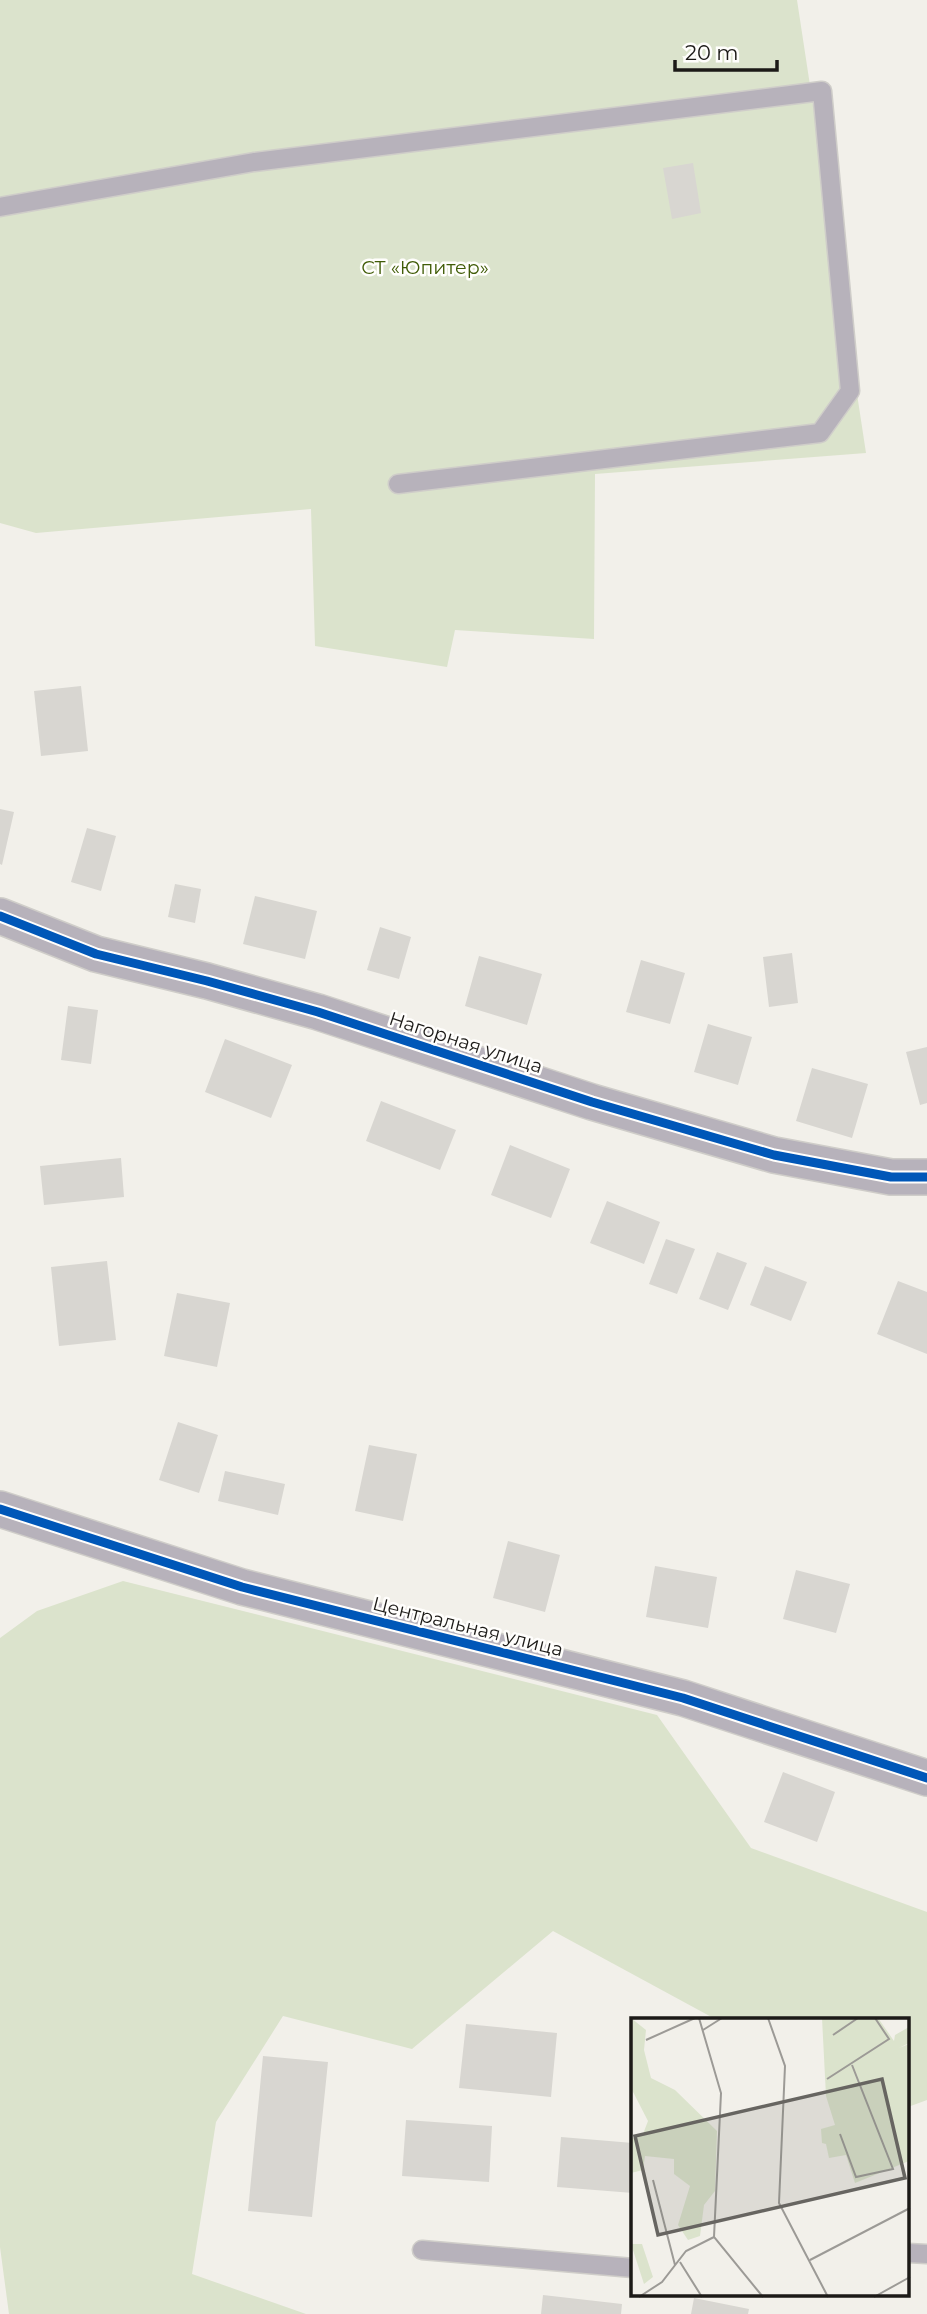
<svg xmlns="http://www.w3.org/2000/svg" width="927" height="2314" font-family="Montserrat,sans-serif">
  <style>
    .green { fill: #dbe3cc }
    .building { fill: #d8d6d1 }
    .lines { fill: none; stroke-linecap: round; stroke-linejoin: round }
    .lane-casing { stroke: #cfcdc9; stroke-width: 21 }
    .street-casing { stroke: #cfcdc9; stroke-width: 38 }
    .lane { stroke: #b7b2bb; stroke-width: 18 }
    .street { stroke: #b7b2bb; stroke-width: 35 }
    .cycleway-casing { stroke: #fffefc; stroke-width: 13 }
    .cycleway { stroke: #0057b8; stroke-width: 9 }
    .labels { text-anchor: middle; stroke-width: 5; stroke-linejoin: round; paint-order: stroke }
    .park-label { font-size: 19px; fill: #405c07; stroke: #fffefc }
    .street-label { font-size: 19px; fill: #1c1a17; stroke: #fffefc }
    .inset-road { fill: none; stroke: #9c9a96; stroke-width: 2 }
    .view { fill: #676561; fill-opacity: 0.15; stroke: #676561; stroke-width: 3.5 }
    .inset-edge { fill: none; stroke: #1c1a17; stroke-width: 3.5 }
  </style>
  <rect width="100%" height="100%" fill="#f2f0ea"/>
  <!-- green -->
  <path class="green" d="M0,0H797L866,453L595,474L594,639L455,630L447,667L315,646L311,509L36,533L0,523Z
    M123,1581L657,1715L751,1848L927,1912V2100L908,2107V2020H717L553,1931L412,2049L283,2016L216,2122L192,2274L306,2314H9L0,2247V1638L37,1611Z"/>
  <!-- building -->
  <path class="building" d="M693,163L701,213L672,219L663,168Z
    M81,686L88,751L41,756L34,691Z
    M0,809L14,812L2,865L0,864Z
    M87,828L116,836L101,891L71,882Z
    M175,884L201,889L195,923L168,917Z
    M255,896L317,911L305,959L243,944Z
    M380,927L411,937L399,979L367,970Z
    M792,953L798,1003L769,1007L763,957Z
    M479,956L542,974L527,1025L465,1006Z
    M641,960L685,973L670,1024L626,1012Z
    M68,1006L98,1010L91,1064L61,1060Z
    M708,1024L752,1037L738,1085L694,1072Z
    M225,1039L292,1065L271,1118L205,1092Z
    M927,1047V1103L920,1105L906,1052Z
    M812,1068L868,1084L852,1138L796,1121Z
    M381,1101L456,1130L440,1170L366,1141Z
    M510,1145L570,1169L551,1218L491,1195Z
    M121,1158L124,1197L44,1205L40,1166Z
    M607,1201L660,1222L644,1264L590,1243Z
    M666,1239L695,1249L677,1294L649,1284Z
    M717,1252L747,1263L728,1310L699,1299Z
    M107,1261L116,1340L59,1346L51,1267Z
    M765,1266L807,1282L791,1321L750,1305Z
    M898,1281L927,1292V1354L877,1334Z
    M177,1293L230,1303L217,1367L164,1356Z
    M178,1422L218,1435L199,1493L159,1480Z
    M369,1445L417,1454L403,1521L355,1511Z
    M225,1471L285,1484L278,1515L218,1501Z
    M508,1541L560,1555L545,1612L493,1598Z
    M655,1566L717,1577L708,1628L646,1617Z
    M796,1570L850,1584L836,1633L783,1619Z
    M783,1772L835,1792L817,1842L764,1822Z
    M466,2024L557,2033L551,2097L459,2088Z
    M263,2056L328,2062L312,2217L248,2211Z
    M406,2120L492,2126L489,2182L402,2176Z
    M561,2137L633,2143V2193L557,2187Z
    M543,2295L622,2304L621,2314H541Z
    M694,2298L749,2309L748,2314H691Z"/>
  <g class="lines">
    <defs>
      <path id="lane" d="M0,207L254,162L822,91L850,391L820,433L398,484
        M422,2250L633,2268
        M908,2253L927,2254"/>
      <path id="street" d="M0,916L96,954L207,981L318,1012L592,1102L774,1155L891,1177H927
        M0,1509L242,1587L683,1698L927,1778"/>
    </defs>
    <!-- lane casing -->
    <use href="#lane" class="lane-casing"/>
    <!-- street casing -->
    <use href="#street" class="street-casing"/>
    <!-- lane -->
    <use href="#lane" class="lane"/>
    <!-- street -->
    <use href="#street" class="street"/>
    <defs>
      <path id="cycleway" d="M0,916L96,954L207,981L318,1012L592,1102L774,1155L891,1177H927
        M0,1509L242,1587L683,1698L927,1778"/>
    </defs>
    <!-- cycleway casing -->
    <use href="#cycleway" class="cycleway-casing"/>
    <!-- cycleway -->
    <use href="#cycleway" class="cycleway"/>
  </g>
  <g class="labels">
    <!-- park labels -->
    <g class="park-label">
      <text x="425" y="274">СТ «Юпитер»</text>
    </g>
    <!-- street labels -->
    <g class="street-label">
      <text transform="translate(466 1042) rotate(18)" y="7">Нагорная улица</text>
      <text transform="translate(468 1626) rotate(14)" y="7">Центральная улица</text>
    </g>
  </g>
  <!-- overview -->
  <g transform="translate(631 2018)">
    <rect width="278" height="278" fill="#f2f0ea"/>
    <path d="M0,0L15,12L13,32L20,60L44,72L86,113L84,173L73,187L69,218L57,222L47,207L59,168L43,156V141L14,138L12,152L0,155V121L12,116L17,103L0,70ZM191,0H247L263,23L264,17L278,9V25L268,30L278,26V143L224,165L215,137L198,140L195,126L191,125L190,111L204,107L195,78ZM0,226H11L22,259L13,266Z" fill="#dbe3cc"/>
    <path class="inset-road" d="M68,0L90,75L83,219L132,279M137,0L154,48L148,185L197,279M72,12L91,0M202,17L227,0M15,22L64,0M196,61L258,21L244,0M209,116L225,159L262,151L221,47M22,162L44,247M179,242L279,190M49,244L71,279M8,279L31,264L55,233L83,219M243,279L279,259"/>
    <path class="view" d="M251,61L274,160L27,217L4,118Z"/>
    <rect width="278" height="278" class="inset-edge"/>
  </g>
  <!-- scale -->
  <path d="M675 60v10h102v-10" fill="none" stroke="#1c1a17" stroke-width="3.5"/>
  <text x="685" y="60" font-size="21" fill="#1c1a17" stroke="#fffefc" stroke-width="5" paint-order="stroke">20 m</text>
</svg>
